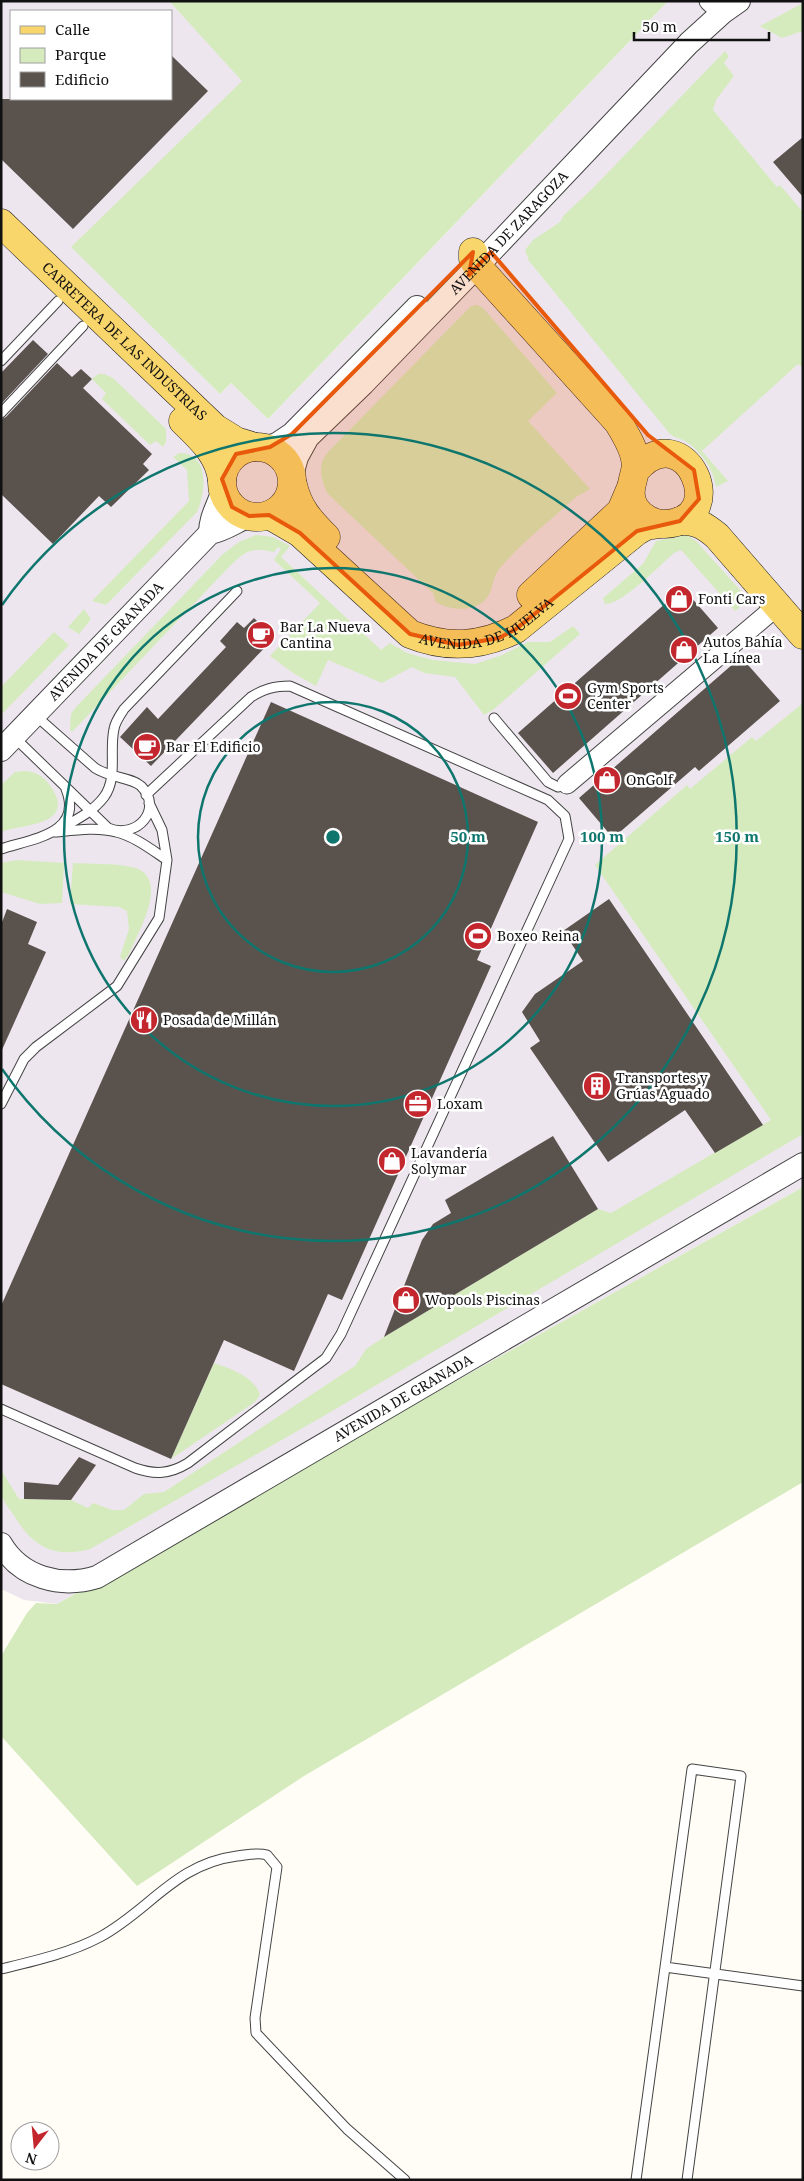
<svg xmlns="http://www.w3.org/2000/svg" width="804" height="2181" font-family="'Noto Serif',serif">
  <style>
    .industrial { fill: #eee6ef; fill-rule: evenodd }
    .green { fill: #d5ebbd }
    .building { fill: #5a524d }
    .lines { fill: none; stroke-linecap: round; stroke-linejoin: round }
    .service-casing { stroke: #444; stroke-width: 11 }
    .minor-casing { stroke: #444; stroke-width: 21 }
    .tertiary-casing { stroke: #444; stroke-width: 24 }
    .primary-casing { stroke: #222; stroke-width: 29 }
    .service { stroke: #fff; stroke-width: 9 }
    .minor { stroke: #fff; stroke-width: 19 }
    .tertiary { stroke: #fff; stroke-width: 22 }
    .primary { stroke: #f9d66b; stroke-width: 28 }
    .marked { fill: #e8590c; fill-opacity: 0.2; stroke: #e8590c; stroke-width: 4; stroke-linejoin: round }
    .ring { fill: none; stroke: #0f766e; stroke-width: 2.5 }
    .labels { text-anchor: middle; stroke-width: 5; stroke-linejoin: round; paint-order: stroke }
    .street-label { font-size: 14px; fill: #111; stroke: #fff }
    .poi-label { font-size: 14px; fill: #111; stroke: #fff; text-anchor: start }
    .centre { fill: #0f766e; stroke: #fff; stroke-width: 2.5 }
    .ring-label { font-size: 15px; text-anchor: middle; font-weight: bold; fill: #0f766e; stroke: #fff; stroke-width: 5; stroke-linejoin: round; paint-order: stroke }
  </style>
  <rect width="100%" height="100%" fill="#fffdf5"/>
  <!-- industrial -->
  <path class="industrial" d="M1,1H169L243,81L72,247L220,394L231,383L268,419L668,1H803V1187L57,1604L24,1600L1,1589ZM11,11H171V99H11Z"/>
  <!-- green -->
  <path class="green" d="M169,1H668L268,419L231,383L220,394L71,247L242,81Z
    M803,3V31L782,38L760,26Z
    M725,51L729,56L724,63L734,76L716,100L713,110L777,187L780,185L803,212V368L798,364L702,451L728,481L716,487C713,468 702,452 685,441C679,438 675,438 670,434L529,261L525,250L533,240L560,222L564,215L592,189Z
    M477,305L483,308L557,393L528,421L590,489L576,497C552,519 520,544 500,568C491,578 494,593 483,602C469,612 449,610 436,602L433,593L328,494C320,479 317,464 329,451L471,306Z
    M98,374H104L113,378L166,429V442L163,447L156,441L150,445L102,399L106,393L92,379Z
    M179,453C210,453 206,492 197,512L106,605L92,601L189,501L187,470L173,457Z
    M256,535L273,537L290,546L281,557L381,650L390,643L407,653L433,660L475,664L502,655L528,642H550L573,626L580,634L493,710L484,715L455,677L424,673L412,667L382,683L328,660L316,686L293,673L270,656L320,603L274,560L281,549L278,547L274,552C249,546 243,553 226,570L72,732L70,730L71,714L76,707L223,554L239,542Z
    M687,535L696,541L749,600L735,611L681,550L674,553C660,565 622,605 605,604L603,598L643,564L656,541Z
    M84,609L91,619L79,634L68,627Z
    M54,632L69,645L1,715V687Z
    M803,703V1134L322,1417L90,1549C53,1559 32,1546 13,1514C9,1508 2,1500 1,1493C0,1486 1,1477 1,1470L19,1499L71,1500L88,1508L93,1503L112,1510H124L144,1494L164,1492L332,1381L355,1366L366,1349L384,1337L598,1209L611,1213L771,1120L595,865L687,785L690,789L752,737L756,741Z
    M25,771C38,772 46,778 53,790C74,826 22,824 1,832V785L15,772Z
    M17,860L64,863L62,903L40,904L1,892V863Z
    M73,863C92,864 113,863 132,867C172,876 138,932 129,954L124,961L120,957L129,929L127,911L119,907L70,904Z
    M803,1187V1482L304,1776L137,1886L1,1736V1656L27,1613L36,1603L57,1604Z
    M214,1363C231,1369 254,1376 260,1395L255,1402L171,1459Z"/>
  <!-- building -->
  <path class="building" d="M171,55L208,91L73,229L1,159V99H171Z
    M803,137V197L773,162Z
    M33,340L48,354L1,404V373Z
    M57,363L72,377L81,369L92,379L83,388L152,454L143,464L149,470L111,507L99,496L53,544L1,494V419L6,417Z
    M683,588L718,628L553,773L518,733Z
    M254,618L274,638L151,766L120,737L147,707L158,719L226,647L220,641L237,622L244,628Z
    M741,657L780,701L699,771L695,767L613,838L579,798Z
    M271,702L538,822L477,960L491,966L342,1300L328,1294L294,1371L224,1340L171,1459L1,1384V1306Z
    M609,899L763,1125L715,1153L685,1110L608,1162L530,1048L540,1041L522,1012L535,994L583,961L563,931Z
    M7,909L37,922L28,944L46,952L1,1052V925Z
    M553,1136L598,1209L384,1337L422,1240L433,1224L451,1213L445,1200Z
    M79,1457L96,1465L71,1500L24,1499V1482L58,1485Z"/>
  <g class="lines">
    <defs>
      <path id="service" d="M1,361L58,301
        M1,413L83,326
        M494,718L548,782L558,787L567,784
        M14,737L108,828C137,840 164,809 141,786C131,777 110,778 95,768L35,715
        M54,832C72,822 92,813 104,797C118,778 109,751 114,729C115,722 120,715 124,709L237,591
        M57,832C76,830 98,827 116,832C134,836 152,850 167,860
        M1,849C31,839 84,834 66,789
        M1,1104L24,1059L36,1047L117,986L159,918L167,860L162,830L149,803
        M1,1409L135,1468C155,1475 170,1474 188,1463L326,1358L341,1334L569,839L565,816L548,800L290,686C274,686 264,689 251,697L146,795
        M665,1967L803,1986
        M1,1969C34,1961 70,1953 100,1937C150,1910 175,1864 237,1856C247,1855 257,1852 267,1855L277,1867L255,2018L256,2033L347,2129L405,2180
        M636,2180L692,1769L741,1776L687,2180"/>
      <path id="minor" d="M709,1L722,13
        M567,784L777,606"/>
      <g id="tertiary">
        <path d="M265,448L277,444L292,434L417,307"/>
        <path id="s1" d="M292,475L297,457L308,437L363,384L485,258L689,43L722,13L739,1"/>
        <path d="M210,533C210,516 219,505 223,489"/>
        <path id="s2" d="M1,750L210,533C225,530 235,522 249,516"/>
        <path id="s3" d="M1,1544C21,1578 61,1588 97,1577L803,1164"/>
      </g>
      <g id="primary">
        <path id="s4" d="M1,223L215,428L236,441L255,447"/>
        <path d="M473,252V259L477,266L618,422C626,435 639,455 635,471C632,485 627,494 635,508C641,517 653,524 664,524C734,522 685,412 635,471"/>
        <path d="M183,421C201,439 218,453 222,479"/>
        <circle cx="257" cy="482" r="35"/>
        <path d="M293,485C298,508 310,521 326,537"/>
        <path id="s5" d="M269,515L300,533L410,634C447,649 481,647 516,629L637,531L646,526L660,524"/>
        <path d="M680,521C696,520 705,526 717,536L803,635"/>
        <path d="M531,595L621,511L630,490"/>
      </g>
    </defs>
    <!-- service casing -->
    <use href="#service" class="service-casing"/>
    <!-- minor casing -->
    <use href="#minor" class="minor-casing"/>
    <!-- tertiary casing -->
    <use href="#tertiary" class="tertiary-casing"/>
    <!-- primary casing -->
    <use href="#primary" class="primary-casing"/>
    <!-- service -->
    <use href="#service" class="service"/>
    <!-- minor -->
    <use href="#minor" class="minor"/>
    <!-- tertiary -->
    <use href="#tertiary" class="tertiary"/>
    <!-- primary -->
    <use href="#primary" class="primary"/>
  </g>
  <!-- marked area -->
  <path class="marked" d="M473,252L469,275L491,252L648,435L694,470L699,499L680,521L637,531L516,629L499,638L458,645L410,634L300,533L269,515L249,516L232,507L222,479L236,454L270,447L292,434Z"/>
  <!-- distance rings -->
  <g class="ring">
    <circle cx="333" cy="837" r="135"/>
    <circle cx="333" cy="837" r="269"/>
    <path d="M2 605A404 404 0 1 1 2 1069"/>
  </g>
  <!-- icons -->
  <defs>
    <symbol id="shop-disc" viewBox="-11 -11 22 22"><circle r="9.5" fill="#c4262e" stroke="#fff"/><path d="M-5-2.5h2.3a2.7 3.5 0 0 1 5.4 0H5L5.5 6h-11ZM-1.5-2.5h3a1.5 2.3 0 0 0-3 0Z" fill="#fff"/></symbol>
    <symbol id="cafe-disc" viewBox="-11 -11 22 22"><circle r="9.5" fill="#c4262e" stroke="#fff"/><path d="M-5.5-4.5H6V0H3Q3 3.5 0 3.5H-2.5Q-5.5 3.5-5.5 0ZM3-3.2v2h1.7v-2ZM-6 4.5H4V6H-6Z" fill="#fff"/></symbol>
    <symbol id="stadium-disc" viewBox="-11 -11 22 22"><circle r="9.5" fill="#c4262e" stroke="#fff"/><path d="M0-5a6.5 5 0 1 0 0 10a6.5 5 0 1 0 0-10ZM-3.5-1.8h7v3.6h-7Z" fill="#fff"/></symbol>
    <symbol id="restaurant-disc" viewBox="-11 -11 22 22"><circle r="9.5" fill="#c4262e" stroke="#fff"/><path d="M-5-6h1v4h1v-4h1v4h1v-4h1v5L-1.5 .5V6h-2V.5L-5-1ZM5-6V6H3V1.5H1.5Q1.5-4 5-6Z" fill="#fff"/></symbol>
    <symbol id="building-disc" viewBox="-11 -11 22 22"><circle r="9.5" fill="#c4262e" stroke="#fff"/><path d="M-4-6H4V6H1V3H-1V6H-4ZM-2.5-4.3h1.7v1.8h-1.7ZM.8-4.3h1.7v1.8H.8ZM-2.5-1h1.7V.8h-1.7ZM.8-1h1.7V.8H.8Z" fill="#fff"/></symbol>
    <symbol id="office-disc" viewBox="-11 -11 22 22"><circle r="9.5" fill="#c4262e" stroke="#fff"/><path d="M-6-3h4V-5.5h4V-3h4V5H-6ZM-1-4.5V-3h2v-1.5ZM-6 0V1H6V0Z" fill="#fff"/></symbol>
  </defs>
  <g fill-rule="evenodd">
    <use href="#shop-disc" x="663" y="583" width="32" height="32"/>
    <use href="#cafe-disc" x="245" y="619" width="32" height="32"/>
    <use href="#shop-disc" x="668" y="634" width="32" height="32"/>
    <use href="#stadium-disc" x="552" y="680" width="32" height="32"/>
    <use href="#cafe-disc" x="131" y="731" width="32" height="32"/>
    <use href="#shop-disc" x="591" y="764" width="32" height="32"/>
    <use href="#stadium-disc" x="462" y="920" width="32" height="32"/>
    <use href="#restaurant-disc" x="128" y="1004" width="32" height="32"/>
    <use href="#building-disc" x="581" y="1070" width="32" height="32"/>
    <use href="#office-disc" x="402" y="1088" width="32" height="32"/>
    <use href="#shop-disc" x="376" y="1145" width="32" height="32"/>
    <use href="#shop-disc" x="390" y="1284" width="32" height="32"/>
  </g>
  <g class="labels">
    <!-- street labels -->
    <g class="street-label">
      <text dy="5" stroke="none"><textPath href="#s1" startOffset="328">AVENIDA DE ZARAGOZA</textPath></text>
      <text dy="5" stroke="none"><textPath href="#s4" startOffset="171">CARRETERA DE LAS INDUSTRIAS</textPath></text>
      <text dy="5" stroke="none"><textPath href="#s5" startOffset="268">AVENIDA DE HUELVA</textPath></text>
      <text dy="5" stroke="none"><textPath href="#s2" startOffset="151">AVENIDA DE GRANADA</textPath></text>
      <text dy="5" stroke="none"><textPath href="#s3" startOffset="464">AVENIDA DE GRANADA</textPath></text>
    </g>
    <!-- poi labels -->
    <g class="poi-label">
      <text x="698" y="604">Fonti Cars</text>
      <text x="280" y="632">Bar La Nueva<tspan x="280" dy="16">Cantina</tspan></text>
      <text x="703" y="647">Autos Bahía<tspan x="703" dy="16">La Línea</tspan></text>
      <text x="587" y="693">Gym Sports<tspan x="587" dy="16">Center</tspan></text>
      <text x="166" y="752">Bar El Edificio</text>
      <text x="626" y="785">OnGolf</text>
      <text x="497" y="941">Boxeo Reina</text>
      <text x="163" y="1025">Posada de Millán</text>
      <text x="616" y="1083">Transportes y<tspan x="616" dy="16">Grúas Aguado</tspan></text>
      <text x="437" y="1109">Loxam</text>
      <text x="411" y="1158">Lavandería<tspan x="411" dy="16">Solymar</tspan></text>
      <text x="425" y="1305">Wopools Piscinas</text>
    </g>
  </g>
  <circle cx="333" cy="837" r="8" class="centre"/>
  <g class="ring-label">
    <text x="468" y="842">50 m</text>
    <text x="602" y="842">100 m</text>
    <text x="737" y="842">150 m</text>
  </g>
  <!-- border -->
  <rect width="804" height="2181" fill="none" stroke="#111111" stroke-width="5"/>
  <!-- legend -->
  <rect x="10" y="10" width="162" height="90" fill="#ffffff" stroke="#a0a0a0"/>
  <rect x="20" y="26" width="25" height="8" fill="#f9d66b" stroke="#a0a0a0"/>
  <text x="55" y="35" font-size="15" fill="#111111">Calle</text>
  <rect x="20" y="48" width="25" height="15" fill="#d5ebbd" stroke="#a0a0a0"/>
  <text x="55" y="60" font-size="15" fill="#111111">Parque</text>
  <rect x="20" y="72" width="25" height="15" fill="#5a524d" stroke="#a0a0a0"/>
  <text x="55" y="85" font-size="15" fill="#111111">Edificio</text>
  <!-- north arrow -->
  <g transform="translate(35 2146) rotate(196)"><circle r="24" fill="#ffffff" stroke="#a0a0a0"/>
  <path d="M0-4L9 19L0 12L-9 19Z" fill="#c4262e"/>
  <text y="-8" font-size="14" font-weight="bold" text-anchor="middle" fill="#111111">N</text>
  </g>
  <!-- scale -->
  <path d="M634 32v8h135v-8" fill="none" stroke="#111111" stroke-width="2.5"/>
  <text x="642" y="32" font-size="15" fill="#111111" stroke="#ffffff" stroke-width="4" paint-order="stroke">50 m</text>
</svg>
